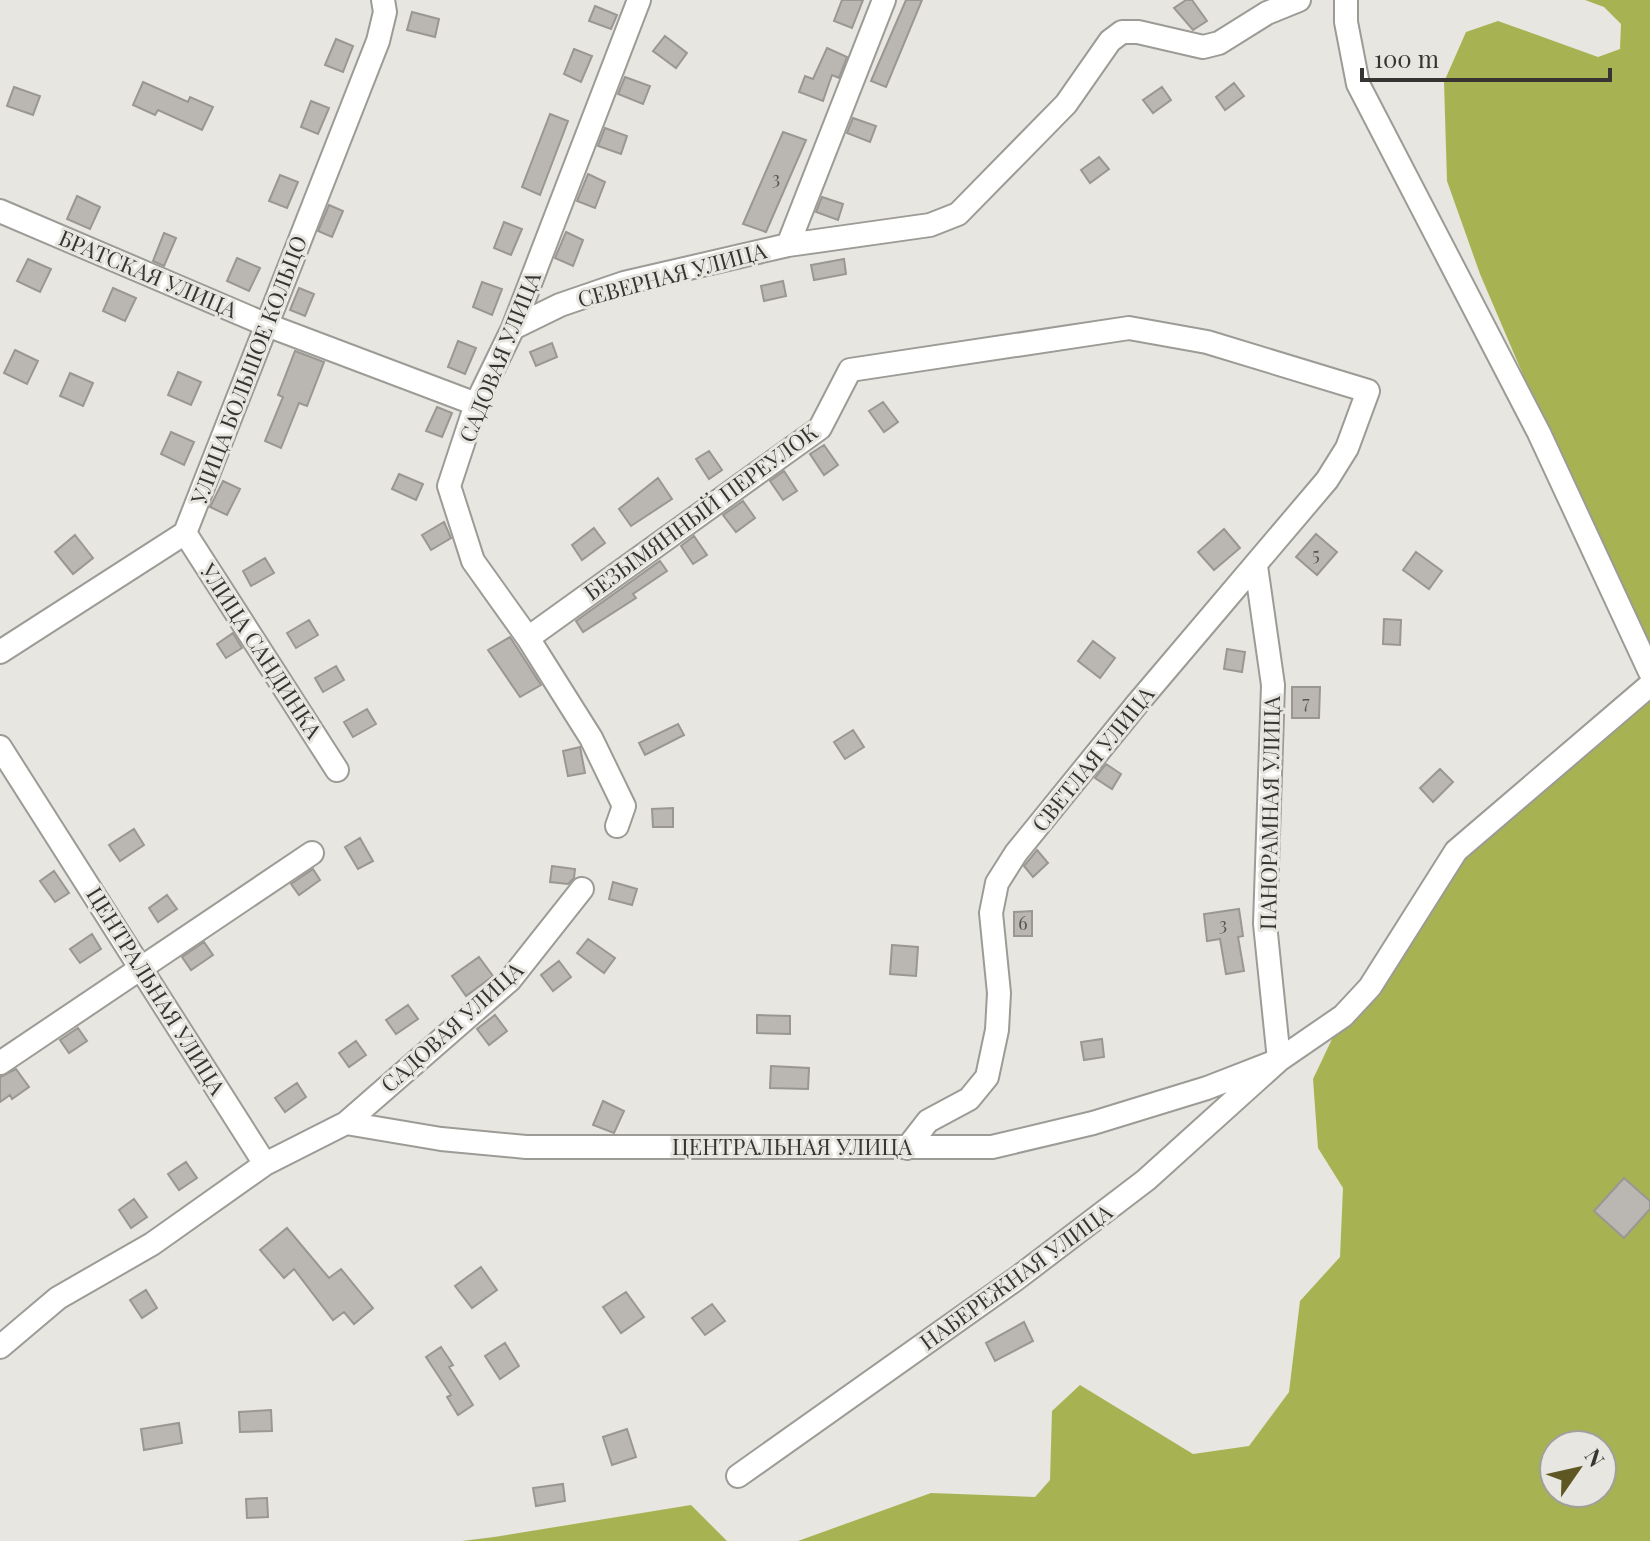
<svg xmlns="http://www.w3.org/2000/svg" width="1650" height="1541" font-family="'Playfair Display',serif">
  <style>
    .forest { fill: #a7b353; fill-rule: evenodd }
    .building { fill: #bab6b2; stroke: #9a9793; stroke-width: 2 }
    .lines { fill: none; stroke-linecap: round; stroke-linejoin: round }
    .minor-casing { stroke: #9c9b96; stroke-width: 26 }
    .minor { stroke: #fff; stroke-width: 22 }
    .labels { text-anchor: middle; stroke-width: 6; stroke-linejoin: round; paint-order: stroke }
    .number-label { font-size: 18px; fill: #575553 }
    .street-label { font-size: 22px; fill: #363533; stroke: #e7e6e0 }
  </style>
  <rect width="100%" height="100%" fill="#e7e6e0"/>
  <!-- forest -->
  <path class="forest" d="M1585,0H1650V672L1480,274L1447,181L1444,82L1466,32L1498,21L1598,57L1620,49L1621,24L1604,7Z
    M1650,685V1541H798L931,1493L1035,1497L1050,1480L1052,1411L1080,1385L1193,1454L1249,1446L1289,1392L1300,1301L1340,1257L1343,1188L1318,1148L1313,1079L1343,1016L1456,851ZM1554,1445H1602V1493H1554Z
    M691,1505L727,1541H462L494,1537Z"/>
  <!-- building -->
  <path class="building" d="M842,0H863L852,28L834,21Z
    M906,0H922L886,87L871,81Z
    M1186,0H1192L1207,21L1193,30L1174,8Z
    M595,6L617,15L611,29L589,21Z
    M412,12L439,19L435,37L407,30Z
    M665,36L687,53L676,68L653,51Z
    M336,39L353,46L343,72L325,65Z
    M827,48L847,57L839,78L832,75L823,101L799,92L805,76L813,79Z
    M574,49L592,56L581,82L564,74Z
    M625,77L650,86L643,104L618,94Z
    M143,82L188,102L190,97L213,107L202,130L158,110L155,115L133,105Z
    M1234,83L1244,96L1225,110L1216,97Z
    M14,87L40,96L33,115L7,106Z
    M1162,87L1171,100L1153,113L1143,100Z
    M311,101L329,108L318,134L301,127Z
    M550,114L568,121L540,195L522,187Z
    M853,118L876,126L870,142L847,133Z
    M605,128L627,136L621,154L598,146Z
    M783,132L806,140L766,232L743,224Z
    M1099,157L1109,169L1090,183L1081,170Z
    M588,174L605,182L595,208L577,201Z
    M280,175L298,182L287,208L269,201Z
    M77,196L100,207L90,229L67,219Z
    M822,197L843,204L838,220L816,212Z
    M329,205L343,211L332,237L318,231Z
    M504,222L522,229L511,255L494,248Z
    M566,232L583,240L573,266L555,258Z
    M164,233L176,238L164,266L153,261Z
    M237,258L260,268L249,291L227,281Z
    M28,259L51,269L40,292L17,281Z
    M844,259L846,274L814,280L811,265Z
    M783,281L786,296L764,301L761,286Z
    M482,282L502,289L492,315L473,307Z
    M113,288L136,298L125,321L103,311Z
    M299,288L314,294L305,316L290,310Z
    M458,341L476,348L465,374L448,367Z
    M552,343L557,357L536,366L530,352Z
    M15,350L38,361L27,384L4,373Z
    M295,351L324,362L307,406L299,403L281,448L265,441L283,397L278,395Z
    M178,372L201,382L191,405L168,395Z
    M70,373L93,383L83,406L60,396Z
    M883,402L898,422L884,432L869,411Z
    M437,407L452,413L442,437L426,431Z
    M171,432L194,442L184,465L161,454Z
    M824,445L838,465L824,475L810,454Z
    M709,451L722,470L709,479L696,459Z
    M784,471L797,491L783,500L770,481Z
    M399,474L423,484L416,500L392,489Z
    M658,478L672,499L631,526L619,509Z
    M223,481L240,489L227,515L210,507Z
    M743,501L755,518L736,532L723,515Z
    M444,522L451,538L431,550L422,535Z
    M594,528L605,543L582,560L572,545Z
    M1224,529L1240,548L1214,570L1198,552Z
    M1316,534L1337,552L1317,575L1296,557Z
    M75,535L93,558L73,574L55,552Z
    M694,536L707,555L693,564L681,546Z
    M1416,552L1442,571L1429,589L1403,570Z
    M265,558L274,573L251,586L243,571Z
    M660,561L667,571L633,594L636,598L583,632L576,621Z
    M1384,619L1401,620L1400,645L1383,644Z
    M309,620L318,635L296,648L287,633Z
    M233,633L242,648L226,658L217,644Z
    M510,637L541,685L520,697L488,650Z
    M1093,641L1115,658L1100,678L1078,661Z
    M1227,649L1245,652L1242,672L1224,669Z
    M336,666L344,680L323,692L315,678Z
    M1292,687H1320L1319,718H1292Z
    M367,709L376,724L353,737L344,722Z
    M678,724L684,735L645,755L639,743Z
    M853,730L864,747L845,759L834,742Z
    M580,747L585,773L568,776L563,751Z
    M1106,764L1121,774L1112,789L1095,778Z
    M1440,769L1453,782L1433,802L1420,788Z
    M673,808V827H653L652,809Z
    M134,829L144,845L120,861L109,845Z
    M360,838L373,861L358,869L345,847Z
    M1037,850L1048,863L1033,877L1024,866Z
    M552,866L575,869L574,878L568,884L550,882Z
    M313,869L320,880L299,895L291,884Z
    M54,871L69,893L55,902L40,881Z
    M613,882L637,889L632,905L609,899Z
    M167,895L177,909L158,922L149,908Z
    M1239,909L1243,936L1238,937L1244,971L1226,974L1220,939L1207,941L1204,914Z
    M1032,911V936H1014V912Z
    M92,934L101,949L80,963L70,949Z
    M588,939L615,958L604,973L577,953Z
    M204,942L213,955L191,970L182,957Z
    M892,945L918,947L916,976L890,974Z
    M479,957L493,976L466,996L452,976Z
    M559,961L571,977L553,991L541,975Z
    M408,1005L418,1019L396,1034L386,1020Z
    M495,1015L507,1031L489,1045L477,1029Z
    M757,1015L790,1016V1034L757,1033Z
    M78,1028L87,1041L69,1053L60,1040Z
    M1102,1039L1104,1057L1084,1060L1081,1042Z
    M356,1041L366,1055L349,1067L339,1053Z
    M771,1066L809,1068L808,1089L770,1088Z
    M16,1069L29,1087L12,1099L10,1095L0,1102V1077Z
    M297,1083L306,1097L285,1112L275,1098Z
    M603,1101L624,1111L614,1133L593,1125Z
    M186,1162L197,1178L179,1190L168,1174Z
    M1624,1178L1650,1201V1209L1624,1238L1594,1211Z
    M134,1199L147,1217L131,1228L119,1210Z
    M287,1228L329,1278L341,1269L373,1308L354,1324L344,1312L333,1320L294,1269L284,1278L260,1250Z
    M481,1267L497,1290L472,1308L455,1286Z
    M146,1290L157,1308L142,1318L130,1300Z
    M626,1292L644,1317L621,1333L603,1307Z
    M712,1304L725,1321L705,1335L692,1318Z
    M1024,1322L1033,1341L995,1361L986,1343Z
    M505,1343L519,1366L500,1379L485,1356Z
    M441,1347L453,1365L449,1367L473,1405L458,1415L447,1397L451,1395L426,1357Z
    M271,1410L272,1431L240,1432L239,1412Z
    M179,1423L182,1443L144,1450L141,1429Z
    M627,1429L636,1457L612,1465L603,1437Z
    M563,1484L565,1501L536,1506L533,1488Z
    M267,1498L268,1517L247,1518L246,1499Z"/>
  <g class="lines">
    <defs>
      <path id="minor" d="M1346,0V22L1358,84L1539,433L1650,672
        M0,211L267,325L476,404
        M788,245L884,0
        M513,328L560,305L624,283L788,245L930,225L958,214L1066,104L1110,41L1122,32H1138L1203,47L1219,43L1267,13L1299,0
        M185,533L337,770
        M528,638L820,428L850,370L1129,328L1207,342L1368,391L1347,448L1327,480L1137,704L1016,853L997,883L991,913L999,993L997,1030L987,1077L969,1099L928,1121L907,1148
        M0,652L185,533L378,41L385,12L383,0
        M0,747L265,1164L346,1123L510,980L582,889
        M617,826L624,806L591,738L528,638L473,561L449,486L476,404L513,328L639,0
        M0,1063L312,853
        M346,1123L441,1139L526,1147H992L1093,1123L1207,1088L1279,1060L1343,1016L1370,987L1456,851L1650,685
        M0,1347L58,1298L152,1244L265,1164
        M738,1476L1016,1279L1146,1180L1279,1060L1265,924L1273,685L1256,566"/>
    </defs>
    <!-- minor casing -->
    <use href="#minor" class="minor-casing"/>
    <!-- minor -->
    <use href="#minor" class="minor"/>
  </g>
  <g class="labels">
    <!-- number labels -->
    <g class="number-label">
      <text x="776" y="185">3</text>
      <text x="1316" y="561">5</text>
      <text x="1306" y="709">7</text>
      <text x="1023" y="930">6</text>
      <text x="1223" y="931">3</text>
    </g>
    <!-- street labels -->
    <g class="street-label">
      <text transform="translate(148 274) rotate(23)" y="8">БРАТСКАЯ УЛИЦА</text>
      <text transform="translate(672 275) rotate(-15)" y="8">СЕВЕРНАЯ УЛИЦА</text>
      <text transform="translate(500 357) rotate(-68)" y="8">САДОВАЯ УЛИЦА</text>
      <text transform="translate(249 370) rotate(-69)" y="8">УЛИЦА БОЛЬШОЕ КОЛЬЦО</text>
      <text transform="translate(701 512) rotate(-36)" y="8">БЕЗЫМЯННЫЙ ПЕРЕУЛОК</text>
      <text transform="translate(261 651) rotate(57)" y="8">УЛИЦА САНДИНКА</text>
      <text transform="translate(1093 759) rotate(-51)" y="8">СВЕТЛАЯ УЛИЦА</text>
      <text transform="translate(1270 813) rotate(-89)" y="8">ПАНОРАМНАЯ УЛИЦА</text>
      <text transform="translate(156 991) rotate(58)" y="8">ЦЕНТРАЛЬНАЯ УЛИЦА</text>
      <text transform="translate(452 1027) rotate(-42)" y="8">САДОВАЯ УЛИЦА</text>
      <text x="792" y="1155">ЦЕНТРАЛЬНАЯ УЛИЦА</text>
      <text transform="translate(1016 1277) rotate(-36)" y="8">НАБЕРЕЖНАЯ УЛИЦА</text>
    </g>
  </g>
  <!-- north arrow -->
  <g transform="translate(1578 1469) rotate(56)"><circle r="38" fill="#e7e6e0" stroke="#a09f9b" stroke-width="2"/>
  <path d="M0-6L14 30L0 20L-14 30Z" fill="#5f5723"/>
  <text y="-12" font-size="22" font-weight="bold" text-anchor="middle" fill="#363533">N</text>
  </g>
  <!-- scale -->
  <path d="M1362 68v12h248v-12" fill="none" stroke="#363533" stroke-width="4"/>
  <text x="1374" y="68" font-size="24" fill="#363533" stroke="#e7e6e0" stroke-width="6" paint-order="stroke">100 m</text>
</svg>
